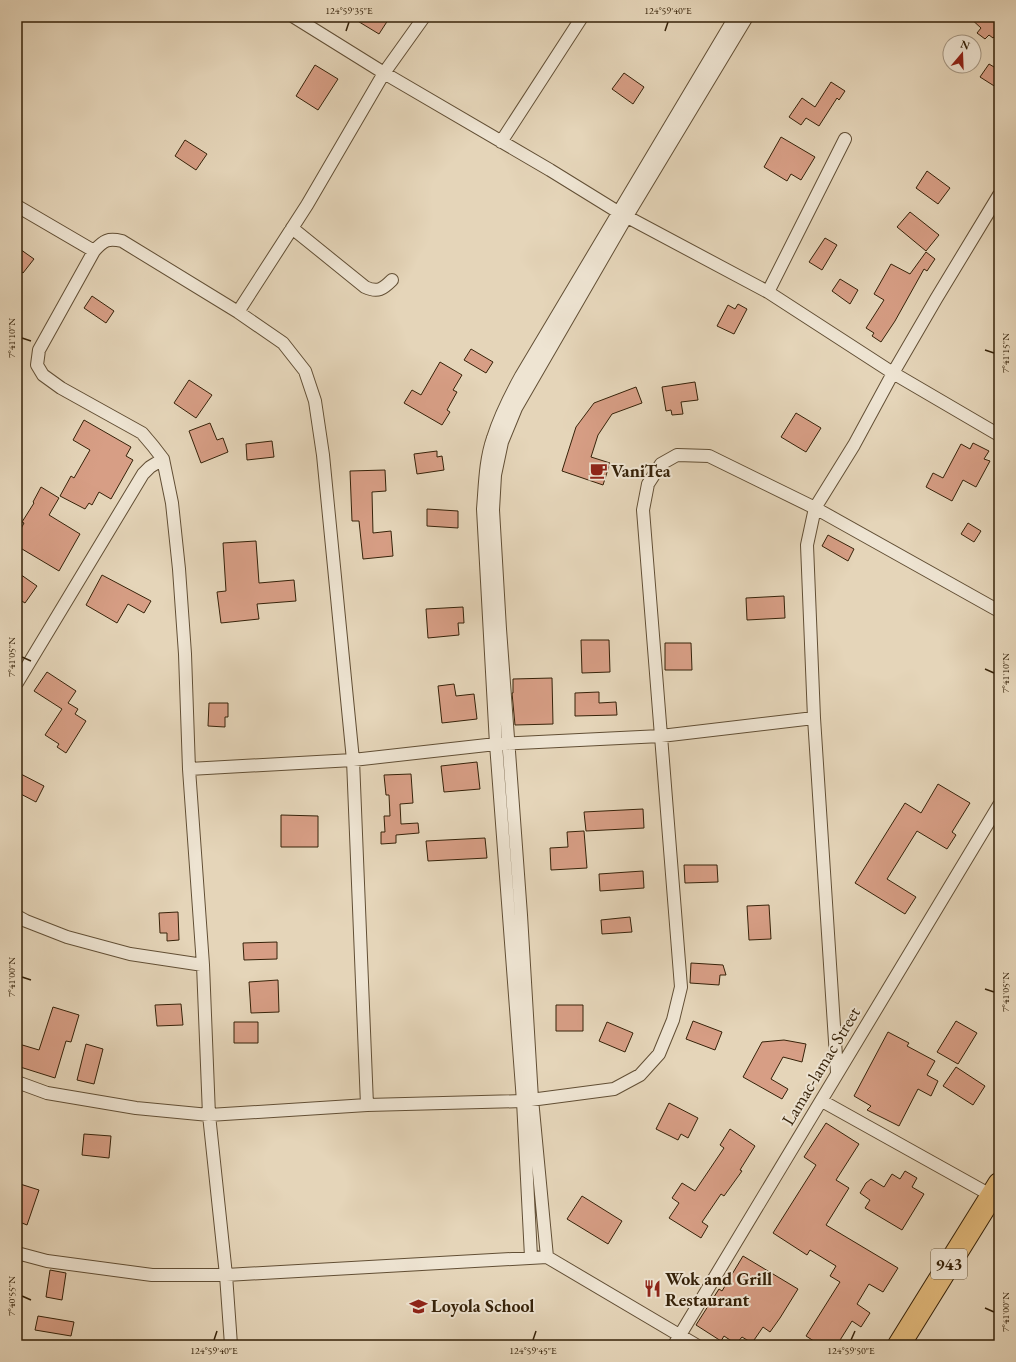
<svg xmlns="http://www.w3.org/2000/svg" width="1016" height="1362" font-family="'EB Garamond',serif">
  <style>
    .building { fill: #d79e85; stroke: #362209 }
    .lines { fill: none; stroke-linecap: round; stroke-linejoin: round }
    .street-casing { stroke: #624f35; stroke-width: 14 }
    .highway-casing { stroke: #362209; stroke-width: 24 }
    .street { stroke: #eee4d2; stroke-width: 12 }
    .highway { stroke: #e2ba7c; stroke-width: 22 }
    .ticks { fill: none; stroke: #362209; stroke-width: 1.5 }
    .labels { text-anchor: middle; stroke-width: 4; stroke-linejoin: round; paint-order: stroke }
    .shield { fill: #eee4d2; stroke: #6d5c45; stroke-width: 1 }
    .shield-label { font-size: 17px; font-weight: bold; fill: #362209 }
    .poi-label { font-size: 18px; font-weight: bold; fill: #362209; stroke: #eee4d2; text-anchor: start }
    .street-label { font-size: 18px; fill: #362209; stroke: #eee4d2 }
    .neatline { fill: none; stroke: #362209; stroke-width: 1.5 }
    .ticks-label { font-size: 10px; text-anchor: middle; fill: #362209 }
  </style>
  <rect width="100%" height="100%" fill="#e5d5b9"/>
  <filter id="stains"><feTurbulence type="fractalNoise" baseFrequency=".005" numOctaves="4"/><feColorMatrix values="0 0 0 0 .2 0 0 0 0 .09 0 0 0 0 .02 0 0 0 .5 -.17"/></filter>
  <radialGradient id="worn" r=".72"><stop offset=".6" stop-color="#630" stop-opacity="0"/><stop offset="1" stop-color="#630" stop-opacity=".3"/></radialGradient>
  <!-- building -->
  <path class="building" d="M351,17H390L379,34Z
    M969,17H999V31L993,38L989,35L985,39L977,33L981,28Z
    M989,64L999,70V89L980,77Z
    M315,65L338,79L318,110L296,96Z
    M624,73L644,87L633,104L612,89Z
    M831,82L845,91L839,100L837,98L819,126L806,118L801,125L789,117L802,98L815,107Z
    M781,137L815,157L801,180L791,174L787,181L764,167Z
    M185,140L207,154L196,170L175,156Z
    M927,171L950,188L938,204L916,188Z
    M910,212L939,235L926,251L897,227Z
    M825,238L837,245L822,270L809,262Z
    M17,247L34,259L23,273L17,269Z
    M926,252L935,259L927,271L924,269L895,321L881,342L872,336L874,333L866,328L884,300L874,294L891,264L910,274Z
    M840,279L858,290L850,304L832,291Z
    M92,296L114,311L106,323L84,308Z
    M738,304L747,309L734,334L717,326L728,305L735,309Z
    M471,349L493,362L486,373L464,360Z
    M440,362L462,375L453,390L457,392L447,410L450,412L442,425L404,403L412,390L421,395Z
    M189,380L212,395L196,418L174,403Z
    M695,382L698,400L681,402L683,414L672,415L671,410L666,411L662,387Z
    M636,387L642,403L612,414L598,435L591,457L610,463L603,485L562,471L576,427L594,403Z
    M796,413L821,428L806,452L781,437Z
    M84,420L131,447L126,456L133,460L111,499L99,492L92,505L89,503L85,509L60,496L71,476L74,478L90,450L73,440Z
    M210,423L217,440L223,438L228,452L201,463L189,431Z
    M272,441L274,457L247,460L246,444Z
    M973,443L989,451L984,459L990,461L976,487L963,480L952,501L926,487L933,473L943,478L961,444L970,449Z
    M437,451V457L442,456L444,470L417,474L414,454Z
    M385,470L386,491L372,492L373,533L391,531L393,556L363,559L359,521H352L350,471Z
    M41,487L59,498L49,515L80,534L59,571L17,546V536L24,523L22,522L34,503L33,502Z
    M427,509L458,511V528L427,526Z
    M968,523L981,531L974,542L961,534Z
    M828,535L854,549L848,561L822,546Z
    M256,541L259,583L294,580L296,601L257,604L259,619L221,623L217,592L226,591L223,543Z
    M17,572L37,586L25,603L17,598Z
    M102,575L151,601L144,613L128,604L117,623L86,605Z
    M784,596L785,618L747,620L746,598Z
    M463,607L464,623H458L459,635L428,638L426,609Z
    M581,640H609L610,672L582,673Z
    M665,643H691L692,670H665Z
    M47,672L76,691L68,703L78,709L75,714L86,721L66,753L57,747L59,744L45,735L62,709L34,691Z
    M552,678L553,724L515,725L512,693H513V679Z
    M454,684L456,696L474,694L477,719L442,723L438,686Z
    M599,692V703L616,702L617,715L575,716V693Z
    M209,703H228V717H225V727L208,726Z
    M477,762L480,789L444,792L441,766Z
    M17,772L44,786L36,802L17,792Z
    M411,774L413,803L400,804L401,824L418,823L419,833L396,835V843L381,844V832H385L384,816H390L389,795H386L384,775Z
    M938,784L970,803L952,832L956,835L947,849L917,831L887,879L916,897L905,914L855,883L905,803L921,813Z
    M643,809L644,828L586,831L584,812Z
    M281,815L318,816V847H281Z
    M584,831L587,868L551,870L550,848L568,847L567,832Z
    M485,838L487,858L428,861L426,841Z
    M684,865H717L718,882L685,883Z
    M643,871L644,888L600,891L599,874Z
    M769,905L771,939L749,940L747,906Z
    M178,912L179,940L167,941V933H160L159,913Z
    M630,917L632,932L602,934L601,920Z
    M277,942V959L244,960L243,943Z
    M691,963L723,965L726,975H720L719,985L690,983Z
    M278,980L279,1012L251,1013L249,982Z
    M181,1004L183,1025L157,1026L155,1005Z
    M556,1005H583V1031H556Z
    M53,1007L79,1015L71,1042L66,1041L55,1078L17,1066V1051L19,1044L39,1050Z
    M693,1021L722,1032L715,1050L686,1039Z
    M956,1021L977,1033L958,1064L937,1052Z
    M234,1022H258V1043H234Z
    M607,1022L633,1033L625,1052L599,1041Z
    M888,1032L909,1043L907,1046L935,1061L927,1075L938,1081L931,1096L918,1089L899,1126L867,1110L871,1106L854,1096Z
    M784,1040L806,1044L802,1062L783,1057L771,1079L788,1089L782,1099L743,1077L762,1042Z
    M86,1044L103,1049L94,1084L77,1080Z
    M956,1067L985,1086L973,1105L943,1086Z
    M669,1103L698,1118L688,1138L681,1134L678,1140L656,1129Z
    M826,1123L859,1144L836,1180L849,1188L826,1225L898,1268L883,1292L869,1284L857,1304L870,1313L861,1327L852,1321L837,1345H820L806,1336L840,1282L830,1276L836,1266L810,1250L807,1255L773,1233L816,1165L804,1157Z
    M730,1129L755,1146L740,1170L742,1171L724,1196L721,1194L702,1222L708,1226L701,1238L669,1218L679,1203L672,1198L682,1183L695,1191L724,1148L720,1145Z
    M84,1134L111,1136L109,1158L82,1155Z
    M905,1171L917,1178L912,1187L924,1194L902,1230L865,1208L870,1200L860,1193L866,1183L871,1179L884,1187L892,1174L900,1179Z
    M17,1183L39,1190L27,1225L17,1221Z
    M582,1196L622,1221L608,1244L567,1219Z
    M743,1256L798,1289L780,1318L770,1332L763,1327L752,1343L742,1337L736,1344L724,1336L721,1341L696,1325L719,1289L722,1291Z
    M50,1270L66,1273L62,1300L46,1297Z
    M38,1316L74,1322L71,1336L35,1330Z"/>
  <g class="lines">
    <defs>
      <path id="street" d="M294,17L384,73L424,17
        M501,142L582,17
        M17,206L94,251
        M292,228L365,287C378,293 383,289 392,280
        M768,292L845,139
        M238,312L307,205L384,73L550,170L618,212L768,292L893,373L999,435
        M163,459L153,446L142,433L61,388L43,375L37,365L39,350L94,251C104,240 108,238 122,241L238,312L283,343L305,371L315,401L323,455L353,760L367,1105
        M17,683L143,474L150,467L163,459L172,503L179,569L185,654L189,769L203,965L209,1115L226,1275L231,1345
        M189,769L353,760L496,744L661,736L814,718
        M17,916L26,921L67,937L130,954L203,965
        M837,1072L814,718L807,545L815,508L854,445L893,373L936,299L999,195
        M17,1082L47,1093L136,1108L209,1115L367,1105L523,1101L614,1089L640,1075L659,1054L673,1020L681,987L643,510L648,484L661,464L677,455L709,456L815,508L999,611
        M822,1101L996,1198
        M17,1253L47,1261L152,1275H226L547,1257L696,1345
        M531,1257L523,1101L496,744L483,509C485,486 485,461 493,438C500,416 510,396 521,376L735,17
        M547,1257L532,1099L521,915L500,629L493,510L495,475L502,442L516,408L627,216L747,17
        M674,1345L999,805"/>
      <path id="highway" d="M899,1345L999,1184"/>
    </defs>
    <!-- street casing -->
    <use href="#street" class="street-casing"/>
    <!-- highway casing -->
    <use href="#highway" class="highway-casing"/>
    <!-- street -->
    <use href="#street" class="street"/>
    <!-- highway -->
    <use href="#highway" class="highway"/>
  </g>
  <!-- ticks -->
  <path class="ticks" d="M346,31L349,22M665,31L668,22M22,338L31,341M985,350L994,353M22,657L31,661M985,669L994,673M22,977L31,980M985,989L994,992M22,1296L31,1300M985,1308L994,1312M214,1340L217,1331M533,1340L536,1331M851,1340L855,1331"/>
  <!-- icons -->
  <defs>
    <symbol id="cafe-bare" viewBox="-9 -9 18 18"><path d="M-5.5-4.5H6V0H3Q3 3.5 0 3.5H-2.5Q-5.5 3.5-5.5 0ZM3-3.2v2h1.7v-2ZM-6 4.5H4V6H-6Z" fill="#8f2418" stroke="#eee4d2" stroke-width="2.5" paint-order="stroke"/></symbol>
    <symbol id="restaurant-bare" viewBox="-9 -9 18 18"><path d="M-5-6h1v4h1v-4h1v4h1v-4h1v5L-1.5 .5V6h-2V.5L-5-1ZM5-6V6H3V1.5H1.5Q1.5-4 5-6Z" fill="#8f2418" stroke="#eee4d2" stroke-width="2.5" paint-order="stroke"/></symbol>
    <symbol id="school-bare" viewBox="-9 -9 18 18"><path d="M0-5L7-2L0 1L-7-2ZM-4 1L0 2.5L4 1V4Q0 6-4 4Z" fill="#8f2418" stroke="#eee4d2" stroke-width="2.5" paint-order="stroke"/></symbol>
  </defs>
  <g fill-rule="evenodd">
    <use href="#cafe-bare" x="586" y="458" width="25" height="25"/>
    <use href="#restaurant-bare" x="640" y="1276" width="25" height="25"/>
    <use href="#school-bare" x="406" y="1294" width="25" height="25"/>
  </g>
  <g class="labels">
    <!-- shield labels -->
    <rect class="shield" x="931" y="1249" width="36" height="30" rx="3"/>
    <g class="shield-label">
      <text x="949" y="1270">943</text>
    </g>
    <!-- poi labels -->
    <g class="poi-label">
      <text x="611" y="477">VaniTea</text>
      <text x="665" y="1285">Wok and Grill<tspan x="665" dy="21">Restaurant</tspan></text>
      <text x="431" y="1312">Loyola School</text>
    </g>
    <!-- street labels -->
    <g class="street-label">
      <text transform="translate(821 1066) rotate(-59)" y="6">Lamac-lamac Street</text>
    </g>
  </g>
  <!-- margin -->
  <rect width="1016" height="1362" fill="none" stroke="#e5d5b9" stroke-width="44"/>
  <!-- north arrow -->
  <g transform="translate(962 54) rotate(19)"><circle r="19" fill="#eee4d2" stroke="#a49682"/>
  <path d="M0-3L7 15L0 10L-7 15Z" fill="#8f2418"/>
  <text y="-6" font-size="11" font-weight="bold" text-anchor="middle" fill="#362209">N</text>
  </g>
  <rect x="22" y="22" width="972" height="1318" class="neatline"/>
  <g class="ticks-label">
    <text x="349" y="14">124°59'35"E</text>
    <text x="668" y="14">124°59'40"E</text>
    <text transform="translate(11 338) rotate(-90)" y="4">7°41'10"N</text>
    <text transform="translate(1005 353) rotate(-90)" y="4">7°41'15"N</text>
    <text transform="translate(11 657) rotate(-90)" y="4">7°41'05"N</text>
    <text transform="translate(1005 673) rotate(-90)" y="4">7°41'10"N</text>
    <text transform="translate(11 977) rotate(-90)" y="4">7°41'00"N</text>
    <text transform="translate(1005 992) rotate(-90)" y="4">7°41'05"N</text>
    <text transform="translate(11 1296) rotate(-90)" y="4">7°40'55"N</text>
    <text transform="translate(1005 1312) rotate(-90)" y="4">7°41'00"N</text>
    <text x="214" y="1354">124°59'40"E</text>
    <text x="533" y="1354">124°59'45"E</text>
    <text x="851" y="1354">124°59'50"E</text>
  </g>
  <rect width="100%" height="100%" filter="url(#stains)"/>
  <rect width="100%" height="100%" fill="url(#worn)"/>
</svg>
